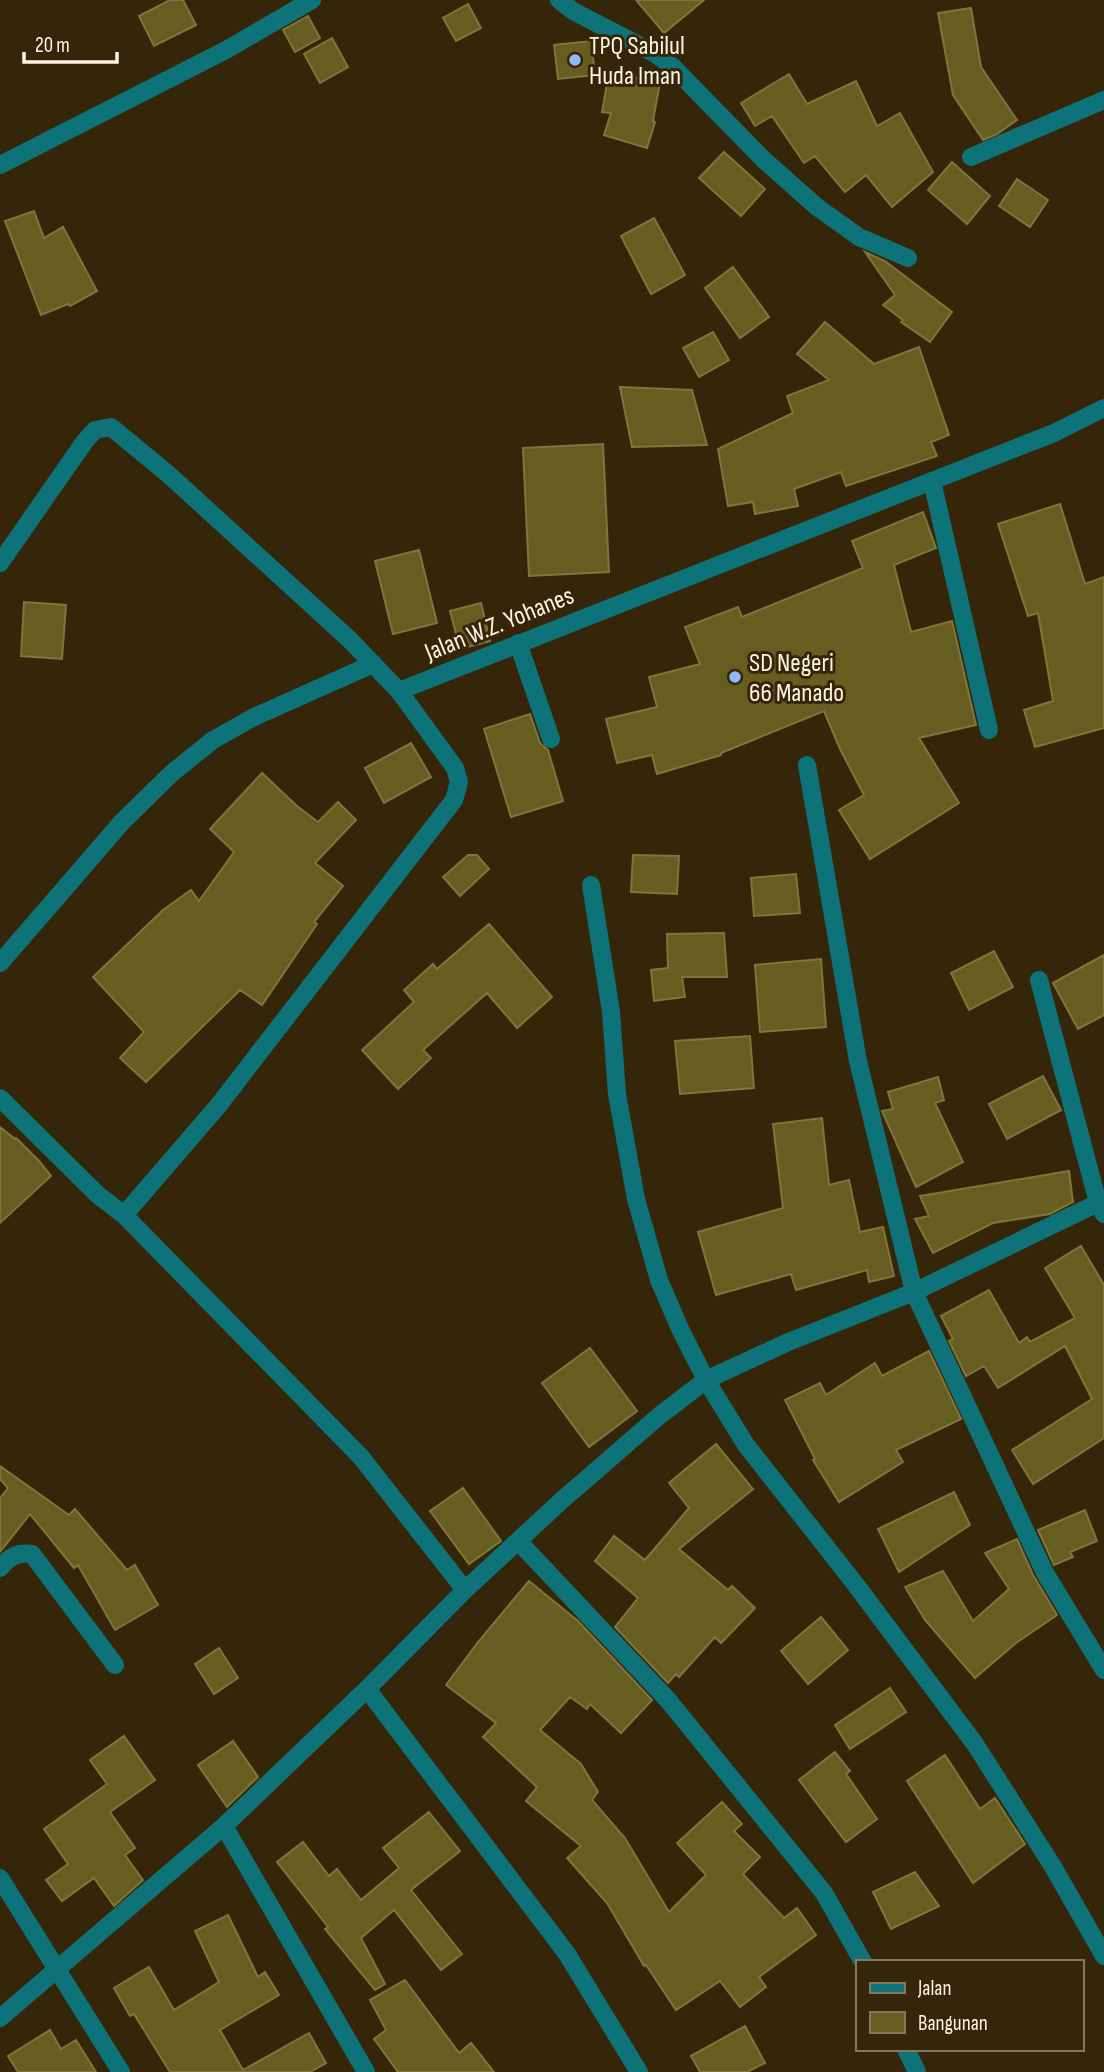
<svg xmlns="http://www.w3.org/2000/svg" width="1104" height="2072" font-family="'Sofia Sans Condensed',sans-serif">
  <style>
    .building { fill: #665d21; stroke: #7f763b; stroke-width: 2 }
    .lines { fill: none; stroke-linecap: round; stroke-linejoin: round }
    .minor { stroke: #0d7378; stroke-width: 18 }
    .tertiary { stroke: #0d7378; stroke-width: 18 }
    .poi-dot { fill: #8fb8fd; stroke: #362609; stroke-width: 2.5 }
    .labels { text-anchor: middle; stroke-width: 6; stroke-linejoin: round; paint-order: stroke }
    .poi-label { font-size: 26px; fill: #fef4e3; stroke: #362609; text-anchor: start }
    .street-label { font-size: 26px; fill: #fef4e3; stroke: #362609 }
  </style>
  <rect width="100%" height="100%" fill="#362609"/>
  <!-- building -->
  <path class="building" d="M170,0H183L196,25L154,46L139,16Z
    M636,0H704L664,33Z
    M468,4L481,28L456,41L443,18Z
    M971,8L981,67L1017,120L997,134L983,140L953,95L938,13Z
    M308,16L320,38L295,52L283,30Z
    M332,38L348,67L320,83L304,54Z
    M591,41L595,75L558,79L554,45Z
    M609,72L660,82L653,121L655,122L647,148L604,135L611,113L602,112Z
    M789,74L807,104L856,81L877,126L900,113L933,172L892,207L866,175L845,192L815,156L804,163L772,116L755,126L741,103Z
    M724,152L765,189L741,216L699,178Z
    M952,162L990,196L967,224L928,190Z
    M1017,179L1048,200L1030,227L999,206Z
    M34,211L44,238L63,227L97,291L70,306L68,304L41,315L5,221Z
    M654,218L685,275L651,294L621,236Z
    M865,252L885,261L952,312L930,342L901,322L903,320L883,305L895,295Z
    M733,267L769,317L740,338L705,288Z
    M825,322L874,364L919,347L949,435L931,442L937,456L846,486L841,472L794,489L798,506L755,514L753,502L728,506L718,449L793,413L787,396L829,380L797,354Z
    M713,332L729,360L699,377L683,348Z
    M620,387L692,390L707,445L632,447Z
    M603,444L609,572L529,576L523,448Z
    M1060,504L1085,584L1104,577V728L1035,747L1024,710L1053,701L1038,613L1028,616L998,524Z
    M923,512L936,548L894,565L911,632L952,621L976,725L919,738L959,803L870,859L839,810L864,795L840,749L824,711L721,753V755L657,774L652,755L617,763L606,719L657,707L649,677L700,664L685,627L738,607L742,617L863,568L852,541Z
    M419,550L437,623L393,634L375,561Z
    M24,602L66,605L62,659L21,656Z
    M481,603L490,641L460,649L450,611Z
    M530,714L540,743L548,750L563,801L511,817L484,729Z
    M411,743L431,777L384,803L365,768Z
    M262,773L297,806L318,822L338,802L356,820L315,863L343,886L314,922L317,924L262,1005L240,990L146,1082L120,1058L144,1032L93,977L163,910L191,890L199,901L234,852L210,829Z
    M468,855H477L489,869L460,896L443,877Z
    M633,855L679,856L677,894L631,892Z
    M796,874L800,913L754,916L751,878Z
    M489,924L552,997L517,1028L487,993L423,1050L431,1058L398,1089L362,1050L414,1002L404,990L433,964L437,969Z
    M724,933L727,977H682L685,997L654,1001L651,970L668,968L667,934Z
    M994,951L1013,987L969,1010L951,973Z
    M1104,955V1015L1078,1029L1053,983Z
    M821,959L826,1027L760,1032L755,965Z
    M750,1036L754,1088L680,1094L675,1041Z
    M1043,1076L1061,1110L1007,1139L989,1104Z
    M938,1077L944,1100L935,1103L963,1162L916,1187L882,1111L893,1109L888,1092Z
    M822,1118L829,1185L849,1180L860,1232L883,1227L894,1276L869,1282L867,1270L796,1290L791,1274L716,1295L698,1232L783,1208L773,1124Z
    M0,1127L15,1139L16,1138L39,1161L51,1176L0,1223Z
    M1069,1171L1073,1202L1050,1214L993,1223L933,1253L915,1219L929,1216L920,1196Z
    M1081,1246L1104,1285V1438L1033,1484L1012,1450L1092,1399L1065,1346L998,1388L984,1366L966,1376L949,1341L953,1339L941,1316L989,1290L1019,1343L1027,1337L1030,1342L1075,1318L1045,1268Z
    M590,1348L637,1411L589,1447L542,1383Z
    M929,1351L961,1419L896,1450L903,1462L839,1502L813,1460L815,1459L785,1400L820,1383L826,1395L875,1363L882,1376Z
    M716,1444L753,1489L679,1549L728,1590L732,1586L755,1608L721,1643L715,1637L679,1677L676,1674L668,1683L615,1627L638,1598L595,1561L614,1536L645,1560L689,1508L669,1483Z
    M0,1466L69,1515L75,1509L127,1570L135,1565L158,1605L115,1630L78,1565L74,1568L30,1514L0,1552V1498L8,1488L0,1479Z
    M463,1488L501,1541L469,1564L430,1511Z
    M954,1492L970,1525L899,1572L878,1529Z
    M1085,1510L1097,1541L1070,1552L1073,1557L1054,1565L1038,1530Z
    M1017,1539L1033,1575L1057,1615L1016,1643L975,1678L925,1620L905,1587L943,1571L973,1621L1009,1589L985,1553Z
    M529,1581L578,1621L652,1700L621,1733L590,1704L587,1709L570,1697L540,1730L581,1764L598,1792L592,1800L625,1838L669,1912L706,1875L677,1843L722,1802L742,1824L734,1831L760,1857L743,1874L784,1918L797,1908L816,1935L759,1977L766,1987L740,2007L720,1981L676,2010L646,1965L644,1966L607,1903L567,1858L581,1846L526,1801L537,1787L483,1737L496,1723L446,1685L478,1642Z
    M821,1617L848,1650L808,1684L781,1651Z
    M219,1648L238,1678L214,1694L195,1664Z
    M890,1688L906,1712L850,1749L835,1725Z
    M124,1736L155,1780L110,1812L135,1848L125,1855L143,1880L114,1906L94,1878L62,1901L46,1880L68,1864L44,1829L107,1784L90,1760Z
    M233,1741L258,1777L227,1807L198,1765Z
    M835,1752L850,1771L846,1774L877,1819L846,1842L799,1780Z
    M945,1755L980,1809L995,1798L1025,1844L973,1883L907,1781Z
    M429,1812L460,1851L411,1890L462,1954L441,1970L394,1910L361,1938L385,1984L375,1990L325,1929L328,1927L277,1862L303,1842L329,1876L337,1869L361,1900L399,1868L383,1848Z
    M915,1872L939,1906L891,1929L873,1892Z
    M228,1915L258,1977L265,1972L279,1995L220,2030L243,2070L309,2033L326,2063L310,2072H170L134,2014L130,2016L114,1988L149,1967L174,2010L219,1982L195,1931Z
    M405,1980L459,2053L471,2043L494,2072H398L374,2039L386,2030L370,2000Z
    M745,2026L765,2063L747,2072H700L691,2056Z
    M50,2030L61,2049L76,2040L96,2072H18L8,2056Z"/>
  <g class="lines">
    <!-- minor -->
    <path class="minor" d="M559,0L573,11L654,53L672,66L764,160L817,207L859,237L908,258
      M971,157L1104,100
      M932,481L989,730
      M0,563L85,441L95,430L111,427L168,474L350,640L373,664
      M518,643L551,739
      M807,765L858,1061L914,1292L1045,1573L1104,1670
      M591,885L611,1012L617,1094L636,1199L659,1280L681,1331L706,1380L746,1445L856,1585L975,1744L1052,1865L1104,1956
      M1039,980L1098,1203L1104,1214
      M0,1098L98,1195L124,1215L361,1457L465,1590
      M124,1215L218,1106L454,800L459,782L455,768L399,691
      M518,1541L668,1700L824,1893L863,1962
      M0,1568C9,1557 17,1552 32,1554L115,1665
      M0,1878L121,2072
      M0,2018L224,1826
      M906,2049L917,2072
      M366,2072L224,1826L367,1689
      M639,2072L567,1954L367,1689L465,1590L561,1501L659,1416L706,1380L786,1343L914,1292L1104,1200"/>
    <!-- tertiary -->
    <path class="tertiary" d="M0,165L226,50L312,0
      M0,963L122,822L172,773L213,740L254,717L373,664L399,691L932,481L1054,433L1104,408"/>
  </g>
  <!-- markers -->
  <g class="poi-dot">
    <circle cx="575" cy="60" r="7"/>
    <circle cx="735" cy="677" r="7"/>
  </g>
  <g class="labels">
    <!-- poi labels -->
    <g class="poi-label">
      <text x="589" y="54">TPQ Sabilul<tspan x="589" dy="30">Huda Iman</tspan></text>
      <text x="749" y="671">SD Negeri<tspan x="749" dy="30">66 Manado</tspan></text>
    </g>
    <!-- street labels -->
    <g class="street-label">
      <text transform="translate(499 623) rotate(-22)" y="9">Jalan W.Z. Yohanes</text>
    </g>
  </g>
  <!-- legend -->
  <rect x="856" y="1960" width="228" height="91" fill="#362609" stroke="#867860" stroke-width="2"/>
  <rect x="870" y="1983" width="35" height="10" fill="#0d7378" stroke="#867860" stroke-width="2"/>
  <text x="918" y="1995" font-size="21" fill="#fef4e3">Jalan</text>
  <rect x="870" y="2012" width="35" height="21" fill="#665d21" stroke="#867860" stroke-width="2"/>
  <text x="918" y="2030" font-size="21" fill="#fef4e3">Bangunan</text>
  <!-- scale -->
  <path d="M24 52v10h93v-10" fill="none" stroke="#fef4e3" stroke-width="3.5"/>
  <text x="35" y="52" font-size="21" fill="#fef4e3" stroke="#362609" stroke-width="5" paint-order="stroke">20 m</text>
</svg>
